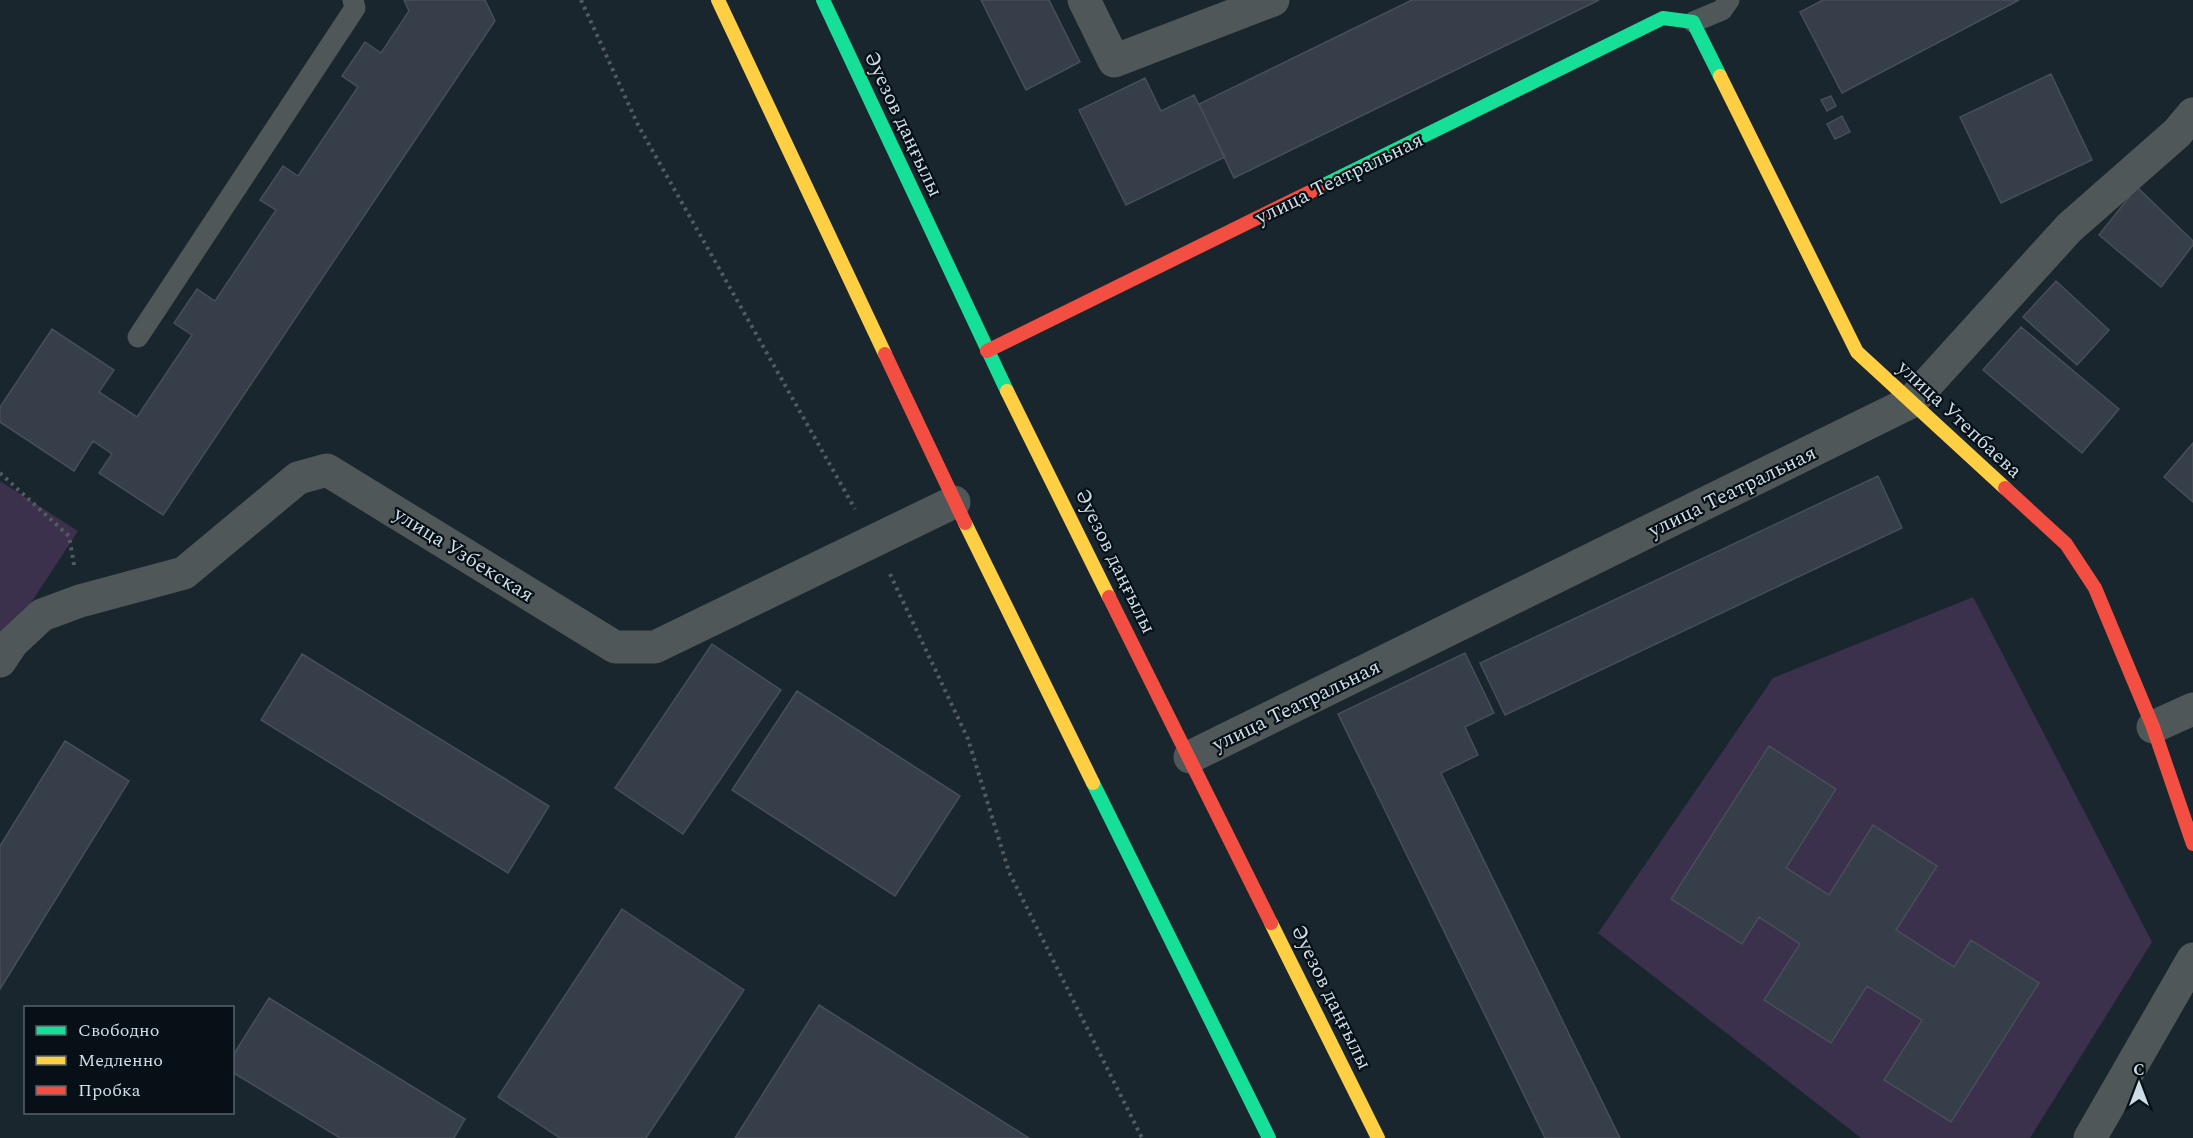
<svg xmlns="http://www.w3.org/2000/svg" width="2193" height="1138" font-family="Spectral,serif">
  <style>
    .green { fill: #3b314c }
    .building { fill: #363e4a; stroke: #474e57; stroke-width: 1.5 }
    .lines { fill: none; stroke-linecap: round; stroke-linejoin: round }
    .path { stroke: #545b5e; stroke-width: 4; stroke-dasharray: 3 4.5; stroke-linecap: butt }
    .lane { stroke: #505758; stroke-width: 21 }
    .street { stroke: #505758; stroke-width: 33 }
    .fast { stroke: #16e098; stroke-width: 14 }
    .slow { stroke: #ffcf43; stroke-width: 14 }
    .jam { stroke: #f24e42; stroke-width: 14 }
    .labels { text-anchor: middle; stroke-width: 4.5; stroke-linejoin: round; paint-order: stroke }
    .street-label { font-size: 21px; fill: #cfdde6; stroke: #071016 }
  </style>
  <rect width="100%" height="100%" fill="#19262e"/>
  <!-- green -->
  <path class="green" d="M0,481L78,531L0,650Z
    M1973,597L2152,942L2030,1138H1861L1598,933L1773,678Z"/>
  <!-- building -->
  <path class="building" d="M404,0H485L495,21L163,515L99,473L112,454L93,441L74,471L0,422V407L52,329L114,370L99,392L137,417L192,335L174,323L197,289L215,301L276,210L260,200L283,166L298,176L358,87L342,76L365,42L381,53L409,11Z
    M981,0H1049L1080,62L1026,90Z
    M1412,0H1599L1234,178L1199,104Z
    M1823,0H2019L1842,93L1800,12Z
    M2051,74L2092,160L2001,203L1960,117Z
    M1145,78L1161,111L1194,95L1225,157L1126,205L1079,110Z
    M1831,96L1836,106L1827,111L1821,100Z
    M1842,116L1850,132L1835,139L1827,124Z
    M2137,187L2193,241V245L2161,287L2099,235Z
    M2056,281L2109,330L2077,365L2023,317Z
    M2021,327L2119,409L2082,453L1983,370Z
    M2193,443V502L2164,477Z
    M1878,476L1902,528L1505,715L1480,663Z
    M712,644L781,690L683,834L615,788Z
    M1465,653L1494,713L1465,727L1478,755L1441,773L1620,1138H1545L1338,714Z
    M302,654L549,806L508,873L261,720Z
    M797,691L960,796L895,896L732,790Z
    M65,741L129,781L0,989V846Z
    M1769,746L1836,789L1786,868L1829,895L1873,825L1937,866L1896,930L1954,967L1971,940L2039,983L1951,1122L1884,1080L1922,1020L1867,986L1831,1043L1764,1000L1800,944L1759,917L1742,944L1671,899Z
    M622,909L744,990L646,1138H560L498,1097Z
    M269,998L465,1119L454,1138H340L232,1072V1057Z
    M819,1005L1029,1138H735Z"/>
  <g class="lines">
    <!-- path -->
    <path class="path" d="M581,0L638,125L855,509
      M0,473L69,536L74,565
      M890,574L968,739L1009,872L1142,1138"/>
    <!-- lane -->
    <path class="lane" d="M1693,22L1722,10L1729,0
      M138,337L355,8L353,0"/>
    <!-- street -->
    <path class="street" d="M1084,0L1114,61L1273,0
      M0,661L12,643L42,615L80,601L184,573L298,478L327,470L615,647H655L954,502
      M2153,727L2193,709
      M1190,757L1911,402L2069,228L2177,133L2193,114
      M2090,1138L2193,959"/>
    <!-- fast -->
    <path class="fast" d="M823,0L1007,391
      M1320,187L1663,18L1693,22L1720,76
      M1093,783L1269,1138"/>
    <!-- slow -->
    <path class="slow" d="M718,0L885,354
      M1720,76L1857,352L2005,488
      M1007,391L1109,597
      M965,523L1093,783
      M1271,923L1378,1138"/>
    <!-- jam -->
    <path class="jam" d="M987,351L1320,187
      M885,354L965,523
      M2005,488L2066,544L2095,588L2153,727L2193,844
      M1109,597L1271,923"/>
  </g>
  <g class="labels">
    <!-- street labels -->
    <g class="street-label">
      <text transform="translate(904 124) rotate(65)" y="7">Әуезов даңғылы</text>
      <text transform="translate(1339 178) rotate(-26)" y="7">улица Театральная</text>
      <text transform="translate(1960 419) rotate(43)" y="7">улица Утепбаева</text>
      <text transform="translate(1732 491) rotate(-26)" y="7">улица Театральная</text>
      <text transform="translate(464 554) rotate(32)" y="7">улица Узбекская</text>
      <text transform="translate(1116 561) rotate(64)" y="7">Әуезов даңғылы</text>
      <text transform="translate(1296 705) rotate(-26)" y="7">улица Театральная</text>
      <text transform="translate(1332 997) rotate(64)" y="7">Әуезов даңғылы</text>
    </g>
  </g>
  <!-- legend -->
  <rect x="24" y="1006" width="210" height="108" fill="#071016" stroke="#576269" stroke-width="1.5"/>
  <rect x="36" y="1026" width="30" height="9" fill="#16e098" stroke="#576269" stroke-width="1.5"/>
  <text x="78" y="1036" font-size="18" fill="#cfdde6">Свободно</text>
  <rect x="36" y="1056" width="30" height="9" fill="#ffcf43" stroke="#576269" stroke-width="1.5"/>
  <text x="78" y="1066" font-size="18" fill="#cfdde6">Медленно</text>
  <rect x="36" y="1086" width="30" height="9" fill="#f24e42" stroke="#576269" stroke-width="1.5"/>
  <text x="78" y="1096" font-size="18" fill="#cfdde6">Пробка</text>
  <!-- north arrow -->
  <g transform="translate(2139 1084)" stroke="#071016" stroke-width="4.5" paint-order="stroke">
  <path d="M0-4.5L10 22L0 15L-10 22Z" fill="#cfdde6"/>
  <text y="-9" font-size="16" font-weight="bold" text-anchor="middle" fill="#cfdde6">С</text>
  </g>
</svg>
